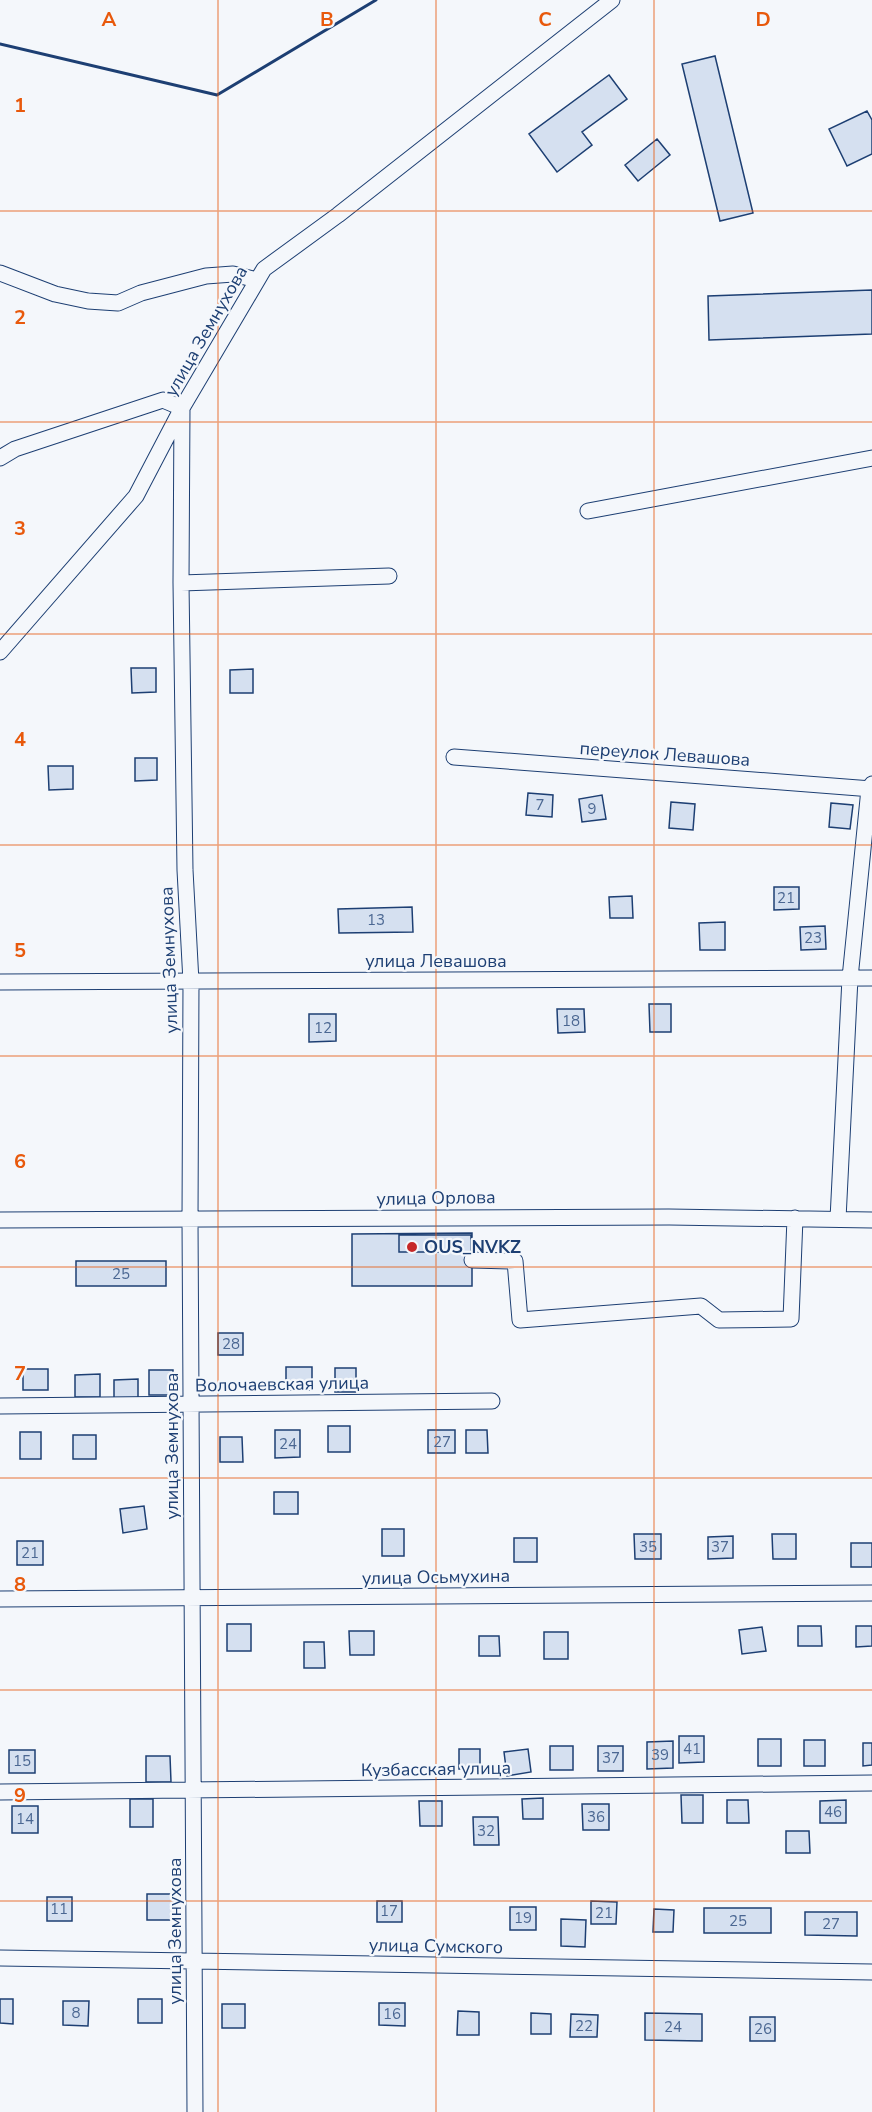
<svg xmlns="http://www.w3.org/2000/svg" width="872" height="2112" font-family="'Nunito Sans',sans-serif">
  <style>
    .building { fill: #d5e0f0; stroke: #1d3f73; stroke-width: 1.5 }
    .lines { fill: none; stroke-linecap: round; stroke-linejoin: round }
    .street-casing { stroke: #1d3f73; stroke-width: 17 }
    .street { stroke: #f4f7fb; stroke-width: 15 }
    .wall { stroke: #1d3f73; stroke-width: 3 }
    .grid { fill: none; stroke: #e8590c; stroke-width: 1.5; stroke-opacity: 0.55 }
    .poi-dot { fill: #c62828; stroke: #f4f7fb; stroke-width: 2 }
    .labels { text-anchor: middle; stroke-width: 4.5; stroke-linejoin: round; paint-order: stroke }
    .number-label { font-size: 15px; fill: #4b6792 }
    .street-label { font-size: 18px; fill: #1d3f73; stroke: #f4f7fb }
    .poi-label { font-size: 18px; font-weight: bold; fill: #1d3f73; stroke: #f4f7fb; text-anchor: start }
    .grid-label { font-size: 20px; text-anchor: middle; font-weight: bold; fill: #e8590c; stroke: #f4f7fb; stroke-width: 4.5; stroke-linejoin: round; paint-order: stroke }
  </style>
  <rect width="100%" height="100%" fill="#f4f7fb"/>
  <!-- building -->
  <path class="building" d="M715,56L753,213L720,221L682,64Z
    M609,75L627,99L582,132L592,145L557,172L529,134Z
    M867,111L872,120V154L847,166L829,129Z
    M657,139L670,155L638,181L625,165Z
    M872,290V334L709,340L708,296Z
    M131,668H156V692L132,693Z
    M253,669V693H230V670Z
    M135,758H157V780L135,781Z
    M48,766H73V789L49,790Z
    M528,793L553,795L552,817L526,815Z
    M602,795L606,819L582,822L579,799Z
    M671,802L695,804L693,830L669,828Z
    M831,803L853,805L850,829L829,827Z
    M774,887H799V909L774,910Z
    M632,896L633,918H610L609,897Z
    M412,907L413,932L339,933L338,909Z
    M725,922V950H700L699,923Z
    M825,926L826,949L801,950L800,927Z
    M649,1004H671V1032H650Z
    M557,1009H584L585,1032L558,1033Z
    M309,1014H336V1041L309,1042Z
    M472,1233V1286H352V1234Z
    M399,1235H471V1252H399Z
    M76,1261H166V1286H76Z
    M218,1333H243V1355H218Z
    M286,1367H312V1390H286Z
    M335,1368H356V1392H335Z
    M23,1369H48V1390H23Z
    M149,1370H173V1395H149Z
    M100,1374V1397H75V1375Z
    M138,1379V1404H114V1380Z
    M328,1426H350V1452H328Z
    M275,1430H300V1457L275,1458Z
    M428,1430H455V1453H428Z
    M466,1430H487L488,1453H466Z
    M20,1432H41V1459H20Z
    M73,1435H96V1459H73Z
    M220,1437H242L243,1462H220Z
    M274,1492H298V1514H274Z
    M144,1506L147,1529L123,1533L120,1509Z
    M382,1529H404V1556H382Z
    M634,1534H661V1559H635Z
    M772,1534H796V1559H773Z
    M733,1536V1558L708,1559V1537Z
    M514,1538H537V1562H514Z
    M17,1541H43V1565H17Z
    M851,1543H872V1567H851Z
    M227,1624H251V1651H227Z
    M798,1626H821L822,1646H798Z
    M856,1626H872V1646L856,1647Z
    M762,1627L766,1651L742,1654L739,1630Z
    M349,1631H374V1655H350Z
    M544,1632H568V1659H544Z
    M479,1636H499L500,1656H479Z
    M304,1642H324L325,1668H304Z
    M679,1736H704V1762L679,1763Z
    M758,1739H781V1766H758Z
    M804,1740H825V1766H804Z
    M673,1741V1768L647,1769V1742Z
    M863,1743H872V1765L863,1766Z
    M550,1746H573V1770H550Z
    M598,1746H623V1771H598Z
    M459,1749H480V1769H459Z
    M528,1749L531,1772L507,1776L504,1752Z
    M9,1750H35V1773H9Z
    M146,1756H170L171,1782H146Z
    M681,1795H703V1823H682Z
    M543,1798V1819H523L522,1799Z
    M130,1799H153V1827H130Z
    M727,1800H748L749,1823H727Z
    M846,1800V1823H820V1801Z
    M419,1801H442V1826H420Z
    M582,1804H609V1830H583Z
    M12,1806H38V1833H12Z
    M473,1817H498L499,1845H474Z
    M786,1831H809L810,1853H786Z
    M147,1894H174L175,1920H147Z
    M47,1897H72V1921H47Z
    M377,1901H402V1922H377Z
    M591,1901L617,1902L616,1924H591Z
    M510,1907H536V1930H510Z
    M704,1908H771V1933H704Z
    M654,1909L674,1910L673,1932H653Z
    M805,1912H857V1936L805,1935Z
    M561,1919L586,1920L585,1947L561,1946Z
    M0,1999H13V2024L0,2023Z
    M138,1999H162V2023H138Z
    M63,2001H89L88,2026L63,2025Z
    M379,2003H405V2026L379,2025Z
    M222,2004H245V2028H222Z
    M458,2011L479,2012V2035H457Z
    M531,2013L551,2014V2034H531Z
    M645,2013L702,2014V2041L645,2040Z
    M571,2014L598,2015L597,2037H570Z
    M750,2017H775V2041H750Z"/>
  <g class="lines">
    <defs>
      <path id="street" d="M0,273L55,294L88,301L118,303L141,293L206,276L233,274L257,280
        M0,458L15,449L163,400L182,408L136,496L0,652
        M588,511L872,458
        M181,583L389,576
        M454,757L872,789
        M0,982L872,978
        M838,1219L850,978L869,789L872,784
        M0,1220L669,1217L872,1220
        M472,1260L515,1261L520,1320L701,1306L719,1320L791,1319L795,1218
        M0,1406L492,1401
        M0,1599L872,1593
        M0,1792L872,1783
        M0,1958L872,1972
        M195,2112L190,1220L191,982L185,870L181,583L182,408L264,269L338,215L612,0"/>
    </defs>
    <!-- street casing -->
    <use href="#street" class="street-casing"/>
    <!-- street -->
    <use href="#street" class="street"/>
    <!-- wall -->
    <path class="wall" d="M0,44L217,95L376,0"/>
  </g>
  <!-- grid -->
  <path class="grid" d="M218,0V2112M436,0V2112M654,0V2112M0,211H872M0,422H872M0,634H872M0,845H872M0,1056H872M0,1267H872M0,1478H872M0,1690H872M0,1901H872"/>
  <!-- markers -->
  <circle class="poi-dot" cx="412" cy="1247" r="6"/>
  <g class="labels">
    <!-- number labels -->
    <g class="number-label">
      <text x="540" y="810">7</text>
      <text x="592" y="814">9</text>
      <text x="786" y="903">21</text>
      <text x="376" y="925">13</text>
      <text x="813" y="943">23</text>
      <text x="571" y="1026">18</text>
      <text x="323" y="1033">12</text>
      <text x="121" y="1279">25</text>
      <text x="231" y="1349">28</text>
      <text x="442" y="1447">27</text>
      <text x="288" y="1449">24</text>
      <text x="648" y="1552">35</text>
      <text x="720" y="1552">37</text>
      <text x="30" y="1558">21</text>
      <text x="692" y="1754">41</text>
      <text x="660" y="1760">39</text>
      <text x="611" y="1763">37</text>
      <text x="22" y="1766">15</text>
      <text x="833" y="1817">46</text>
      <text x="596" y="1822">36</text>
      <text x="25" y="1824">14</text>
      <text x="486" y="1836">32</text>
      <text x="59" y="1914">11</text>
      <text x="389" y="1916">17</text>
      <text x="604" y="1918">21</text>
      <text x="523" y="1923">19</text>
      <text x="738" y="1926">25</text>
      <text x="831" y="1929">27</text>
      <text x="76" y="2018">8</text>
      <text x="392" y="2019">16</text>
      <text x="584" y="2031">22</text>
      <text x="673" y="2032">24</text>
      <text x="763" y="2034">26</text>
    </g>
    <!-- street labels -->
    <g class="street-label">
      <text transform="translate(206 331) rotate(-60)" y="6">улица Земнухова</text>
      <text transform="translate(665 754) rotate(4)" y="6">переулок Левашова</text>
      <text transform="translate(169 960) rotate(-92)" y="6">улица Земнухова</text>
      <text x="436" y="967">улица Левашова</text>
      <text transform="translate(436 1198) rotate(-1)" y="6">улица Орлова</text>
      <text transform="translate(282 1384) rotate(-1)" y="6">Волочаевская улица</text>
      <text transform="translate(172 1446) rotate(-90)" y="6">улица Земнухова</text>
      <text transform="translate(436 1577) rotate(-1)" y="6">улица Осьмухина</text>
      <text transform="translate(436 1769) rotate(-1)" y="6">Кузбасская улица</text>
      <text transform="translate(175 1931) rotate(-90)" y="6">улица Земнухова</text>
      <text transform="translate(436 1946) rotate(1)" y="6">улица Сумского</text>
    </g>
    <!-- poi labels -->
    <g class="poi-label">
      <text x="424" y="1253">OUS_NVKZ</text>
    </g>
  </g>
  <g class="grid-label">
    <text x="109" y="26">A</text>
    <text x="327" y="26">B</text>
    <text x="545" y="26">C</text>
    <text x="763" y="26">D</text>
    <text x="20" y="112">1</text>
    <text x="20" y="324">2</text>
    <text x="20" y="535">3</text>
    <text x="20" y="746">4</text>
    <text x="20" y="957">5</text>
    <text x="20" y="1168">6</text>
    <text x="20" y="1380">7</text>
    <text x="20" y="1591">8</text>
    <text x="20" y="1802">9</text>
  </g>
</svg>
